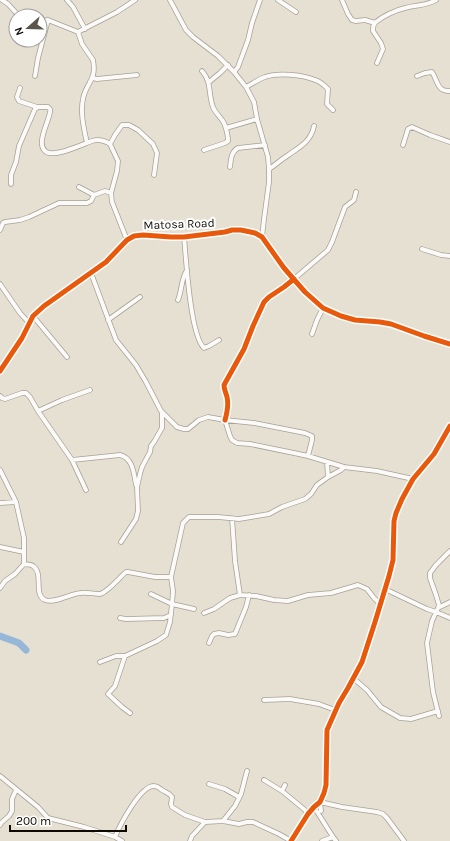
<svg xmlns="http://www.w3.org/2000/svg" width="450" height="841" font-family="Karla,sans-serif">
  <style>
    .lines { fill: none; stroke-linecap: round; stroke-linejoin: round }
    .river { stroke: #96b7d7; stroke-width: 7 }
    .minor-casing { stroke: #a6a196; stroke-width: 5.5 }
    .tertiary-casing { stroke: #a6a196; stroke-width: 6 }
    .minor { stroke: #fbfaf8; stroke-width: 4 }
    .tertiary { stroke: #fbfaf8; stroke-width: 5 }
    .cycleway-casing { stroke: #fff; stroke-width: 8 }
    .cycleway { stroke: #e8590c; stroke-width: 5 }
    .labels { text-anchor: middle; stroke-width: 4; stroke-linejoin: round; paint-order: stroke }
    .street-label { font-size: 12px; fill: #0f0b04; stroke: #fff }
  </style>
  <rect width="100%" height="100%" fill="#e6e0d2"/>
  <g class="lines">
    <!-- river -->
    <path class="river" d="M0,636L19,643L26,650"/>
    <defs>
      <path id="minor" d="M2,0L8,4L19,16
        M67,0L73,7L85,29
        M170,0L186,30L193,37L218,56L234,72L246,87L254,102L257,119L268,157L269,169V182L264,219L262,237
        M278,0L296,12
        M342,0L348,14L352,20L356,21L365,20L375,23
        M40,21L48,20L78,32L117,12L135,0
        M78,32L82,44L93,60C97,81 86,82 83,99C80,113 84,129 87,143
        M377,63L383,49L381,43L373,31C373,27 373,24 376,22C383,16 396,10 405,8C416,5 426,6 436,0
        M202,71C212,82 208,94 213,107C215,113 221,117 224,123C226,128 228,136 228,141L225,143L204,150
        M234,72L238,67L248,40L252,23L260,0
        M35,76L38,58L48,20
        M417,76L425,73L432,72C438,81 437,92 450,91
        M93,78L97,79L137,75
        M209,82L220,73L228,65
        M246,87C252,84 259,79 265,77C278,72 303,75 315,80C320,81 324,85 328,89L327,104L333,110
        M20,88L17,97L19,101L37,107
        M226,128L257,119
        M110,144L115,135L122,125H129L138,130L153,144L157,153L154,175
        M403,145L408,129L412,127L430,135L450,142
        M230,167C231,159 231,152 238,148L265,145
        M269,169C276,165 280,160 287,156C299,147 311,142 314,126
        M11,184V175L16,162L19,146L35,109L38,107H48C50,109 51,109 50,112C49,121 36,143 45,151C53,159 83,144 92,141C98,139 105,141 110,144L118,161L117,171L111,193L112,202L127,240
        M79,187L94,195L105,191L111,193
        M356,192L354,200L345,207L332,242L328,250L294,279L284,287L269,297L264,302L253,326L244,349L224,385V389L227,398L228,404L225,420L230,436L232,440L237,443L250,444L294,453L308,456L344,467L377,471L413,479
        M0,230L3,223L5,222L20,220L29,217L59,203H87L91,201L94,195
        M184,237C186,257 190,335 204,348L209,346L219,340
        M422,249L441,255L450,256
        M91,273L116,340L136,365L146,382L161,411L177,427L184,429H188L199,420L208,417L225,420L254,423L305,433L312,436V440L308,456
        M0,284L20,313L29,323
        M178,300C182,290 181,279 187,270
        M33,316L67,357
        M108,320L140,297
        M312,334L317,320L323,308
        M0,396L2,398L5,399L22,393H26L30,397L38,411L72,460L86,490
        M38,411L62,400L90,390
        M72,460L120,455C133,458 134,474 136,485
        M0,470L16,502L24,538V564L15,574L5,581L0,588
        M328,477L341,470L344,467
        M0,503L16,502
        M232,518L235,561L240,595
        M121,542L136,519L138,511L137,487L140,474L142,467L150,452L151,446L154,442L162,428V413
        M0,547L24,552
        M24,564C27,565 31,564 33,566C44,573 33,595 45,600C54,604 72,593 81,593C87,592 94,594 100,594C108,592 119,578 126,572H128L155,577H171
        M385,589L427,609L436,612L450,618
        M151,594L172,604L194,609
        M438,608L450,602
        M204,613L214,609L230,598L240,595L256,596L274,600L288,601L308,595L331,593L358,585L367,589L374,598L380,604
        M120,618L126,619L164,618L171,615
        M209,643L212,636L214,634L219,633L228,635L235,634L246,607L249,595
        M125,656L115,686L108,694L122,707L130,713
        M100,662L116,656H125L157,641L166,635L170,622L172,604L173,591L171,577L183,523L189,517H218L239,519L269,514L282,507L305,499L311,494L317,485L328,477L327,462
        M353,678L367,690L381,707L400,718L411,719L438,711
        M264,700L290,699L319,704L335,710
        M439,716L433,692L427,643L432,621L438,608L439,605L436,595L430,578V573L436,565L450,551
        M0,776L38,807L48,818L84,827L115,837L122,841
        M264,780L282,791L305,810L308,814
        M209,784L225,789L239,797
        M282,791L285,785
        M314,807L333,837
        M321,811L320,802L342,807L377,812L383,814L387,818L404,841
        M223,821L235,806L241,794L247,771
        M0,825L1,823L9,816L12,811V799L16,790
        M115,837C120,825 140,786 154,786C158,786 159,788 162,790C167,793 169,793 172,797L171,804L172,807L185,815L205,822L223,821L239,824L247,822H253L279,834L291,841
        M190,841L192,836L205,822
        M291,841L308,814L314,807L320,802L324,793L326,785L327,730L339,703L348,688L362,662L375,622L389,576L393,560L394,521L396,513L402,499L413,479L434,454L450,426
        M322,841L333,837L336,841"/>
      <path id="tertiary" d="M0,371L22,338L33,316L44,306L106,262L127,240L134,236L143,235L171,237H184L225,232L232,230H241L255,233L262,237L284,268L305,292L323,308L341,316L355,320L380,322L391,324L424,336L450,344"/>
    </defs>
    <!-- minor casing -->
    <use href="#minor" class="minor-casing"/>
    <!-- tertiary casing -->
    <use href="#tertiary" class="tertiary-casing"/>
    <!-- minor -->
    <use href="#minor" class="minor"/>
    <!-- tertiary -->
    <use href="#tertiary" class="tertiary"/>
    <defs>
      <path id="cycleway" d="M0,371L22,338L33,316L44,306L106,262L127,240L134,236L143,235L171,237H184L225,232L232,230H241L255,233L262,237L284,268L305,292L323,308L341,316L355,320L380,322L391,324L424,336L450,344
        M225,420C227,413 229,405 227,397C226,393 224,390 224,385L244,349L253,326L264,302L269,297L284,287L294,279
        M291,841L308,814L314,807L320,802L324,793L326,785L327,730L339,703L348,688L362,662L375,622L389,576L393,560L394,521L396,513L402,499L413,479L434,454L450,426"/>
    </defs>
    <!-- cycleway casing -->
    <use href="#cycleway" class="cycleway-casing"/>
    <!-- cycleway -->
    <use href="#cycleway" class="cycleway"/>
  </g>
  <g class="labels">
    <!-- street labels -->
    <g class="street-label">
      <text transform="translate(179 224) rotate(-2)" y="4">Matosa Road</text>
    </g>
  </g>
  <!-- north arrow -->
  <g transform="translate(28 28) rotate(250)"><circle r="19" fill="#ffffff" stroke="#9f9d9b"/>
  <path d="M0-3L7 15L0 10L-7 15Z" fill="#5a564c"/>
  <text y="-6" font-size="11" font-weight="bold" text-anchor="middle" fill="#0f0b04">N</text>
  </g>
  <!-- scale -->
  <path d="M10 825v6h116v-6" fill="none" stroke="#0f0b04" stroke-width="2"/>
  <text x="16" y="825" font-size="12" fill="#0f0b04" stroke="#ffffff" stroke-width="3" paint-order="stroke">200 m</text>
</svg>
